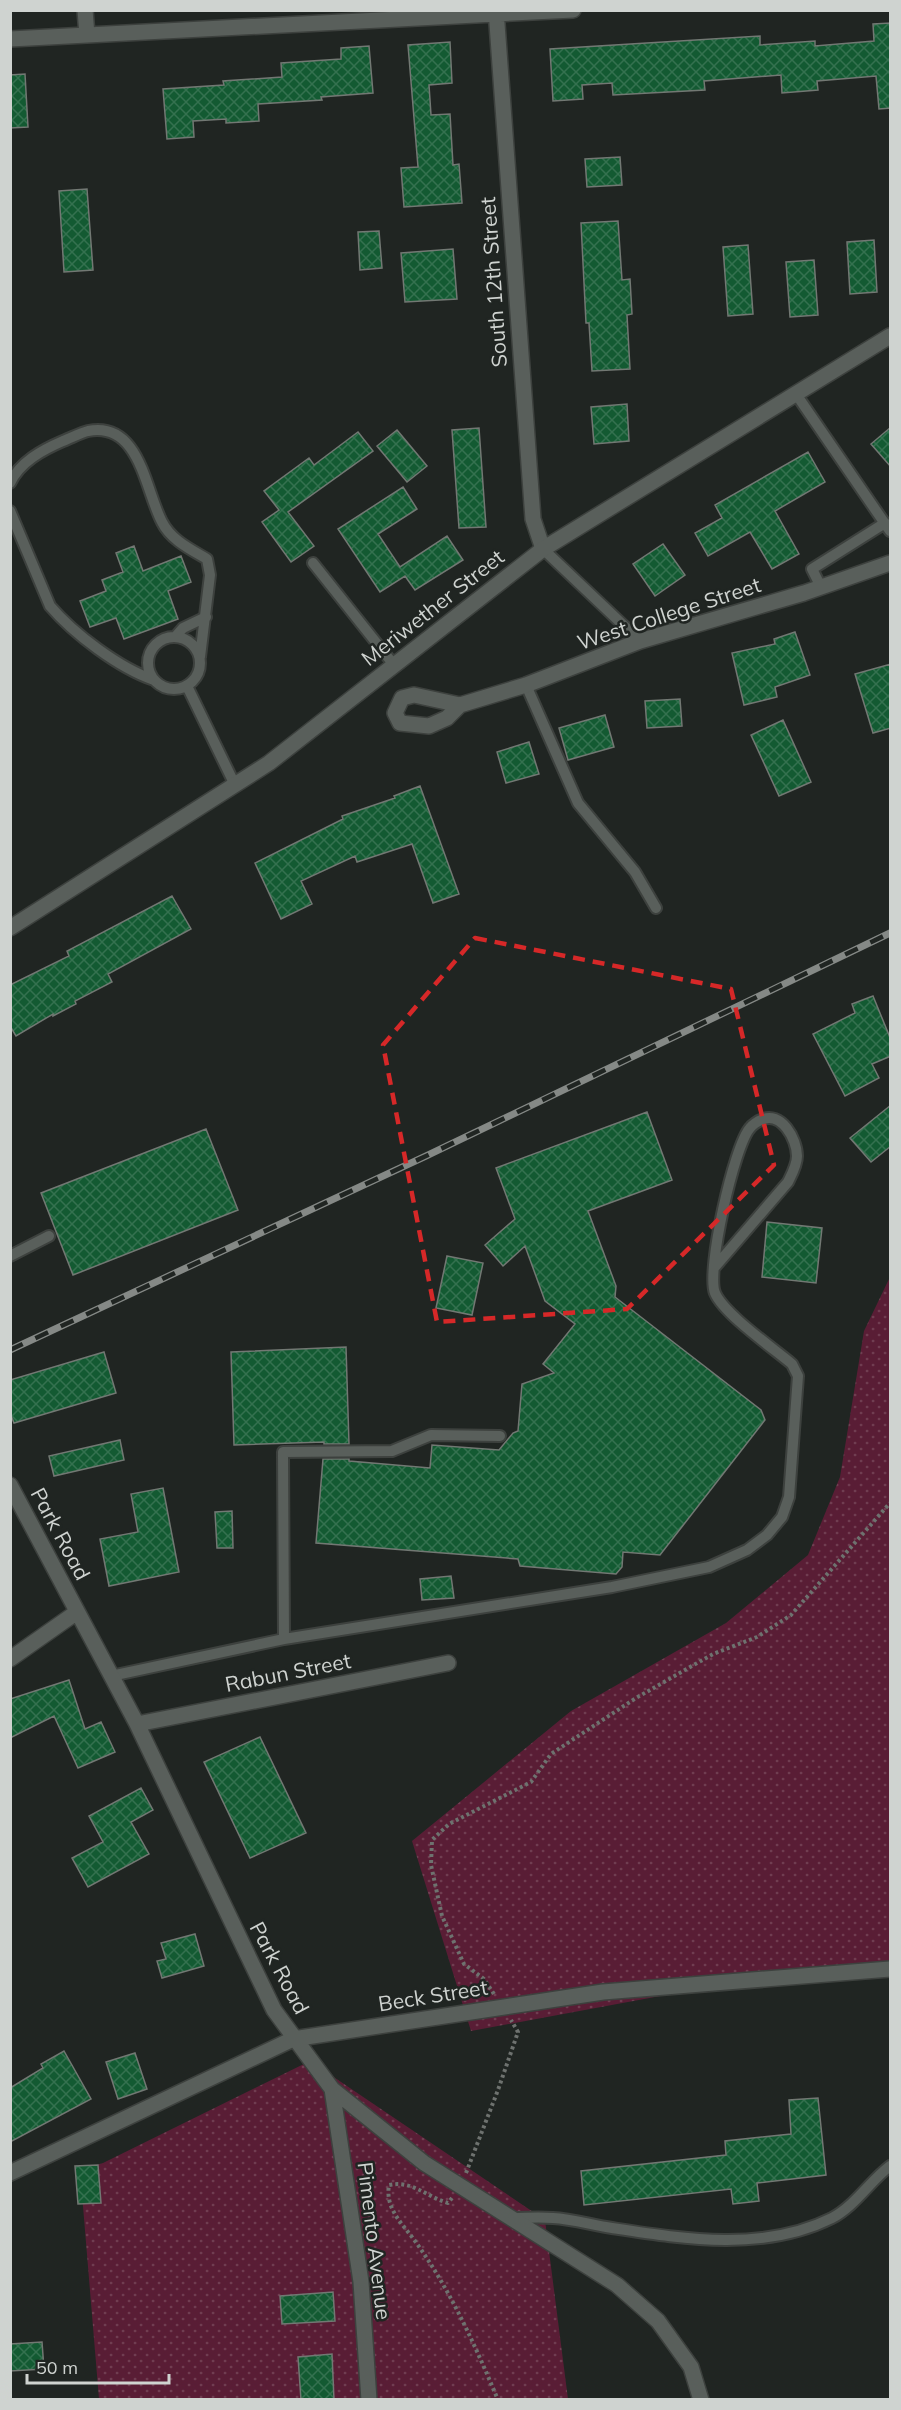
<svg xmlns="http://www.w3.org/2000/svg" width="901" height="2410" font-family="Mulish,sans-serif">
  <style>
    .grass { fill: url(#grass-dots) }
    .building { fill: url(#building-cross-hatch); stroke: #727873; stroke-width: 1.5 }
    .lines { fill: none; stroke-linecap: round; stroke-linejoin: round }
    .service-casing { stroke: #3d413e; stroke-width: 14 }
    .minor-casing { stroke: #3d413e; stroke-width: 18 }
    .tertiary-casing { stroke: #3d413e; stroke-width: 18 }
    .path { stroke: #6e726f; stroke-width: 4; stroke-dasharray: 3 3; stroke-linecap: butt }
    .service { stroke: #595f5b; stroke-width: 10 }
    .minor { stroke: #595f5b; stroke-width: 15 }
    .tertiary { stroke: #595f5b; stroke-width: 15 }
    .rail-casing { stroke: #858986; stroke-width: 7 }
    .rail { stroke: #202522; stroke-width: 4.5; stroke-dasharray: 14; stroke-linecap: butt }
    .marked { fill: none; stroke: #d62828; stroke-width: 4.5; stroke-dasharray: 12 8; stroke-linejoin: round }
    .labels { text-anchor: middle; stroke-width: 5; stroke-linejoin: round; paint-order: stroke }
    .street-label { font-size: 21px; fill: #cfd3d0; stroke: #202522 }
  </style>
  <defs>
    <pattern id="grass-dots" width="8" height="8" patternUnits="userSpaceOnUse" patternTransform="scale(1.5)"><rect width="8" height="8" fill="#591d35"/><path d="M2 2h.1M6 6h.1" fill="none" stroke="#703d51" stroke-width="1.8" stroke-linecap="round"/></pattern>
    <pattern id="building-cross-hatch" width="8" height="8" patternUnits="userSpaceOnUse" patternTransform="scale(1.5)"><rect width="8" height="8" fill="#135a32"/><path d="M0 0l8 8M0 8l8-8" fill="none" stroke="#34714f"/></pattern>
  </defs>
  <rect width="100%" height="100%" fill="#202522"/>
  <!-- grass -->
  <path class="grass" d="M890,1277V1975L752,1979L471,2031L412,1841L571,1711L726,1623L808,1555L840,1477L864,1331Z
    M310,2061L545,2220L568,2399H99L80,2170L103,2163Z"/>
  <!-- building -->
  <path class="building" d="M891,23V108L879,109L876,76L817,81L818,90L782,93L781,75L704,81L705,90L613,95L612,83L582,85L583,99L553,101L550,49L760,36V45L815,41V46L874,41L873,24Z
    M450,42L452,83L429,85L431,115L450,114L453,165L459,164L462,203L404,207L401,168L418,167L408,45Z
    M369,46L373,93L321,97L322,100L258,104L259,121L226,123V119L193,121L194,137L167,139L163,89L224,85L223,81L282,77L281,63L341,59V48Z
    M25,74L28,127L10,128V75Z
    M620,157L622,185L587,187L585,159Z
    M87,189L93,270L64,272L59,191Z
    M618,221L622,280L630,279L632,314L627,315L630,369L592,371L589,323H586L581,223Z
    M379,231L382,268L360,270L358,232Z
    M874,240L877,292L850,294L847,242Z
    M748,245L753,314L728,316L723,247Z
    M453,249L457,299L405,302L401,253Z
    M814,260L818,315L790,317L786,262Z
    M627,404L629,441L594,444L591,407Z
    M891,427V467L871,444Z
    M479,428L486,527L459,528L452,430Z
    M397,430L427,466L407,482L377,446Z
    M358,432L373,451L288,512L314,546L291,562L262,522L279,510L264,491L309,458L314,465Z
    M808,452L825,482L775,511L799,554L772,569L750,532L708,556L695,533L722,518L715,505Z
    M403,487L417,509L378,534L400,567L447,536L463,560L415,590L405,576L380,592L338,529Z
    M663,544L685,575L655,596L633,564Z
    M134,546L143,571L181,556L191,582L168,591L178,619L124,639L116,618L90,627L80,601L106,591L102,580L123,572L116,553Z
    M795,632L810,675L775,687L777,697L744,705L732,653L775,644L774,639Z
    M891,664V728L873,733L855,674Z
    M680,699L682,726L647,728L645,701Z
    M605,715L614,747L568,760L559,728Z
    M783,720L811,782L779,796L751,735Z
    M529,742L539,774L506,783L497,752Z
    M420,786L459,894L433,903L412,844L357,862L355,856L301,881L312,904L281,919L255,863L343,819L342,816L395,798L394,796Z
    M172,896L191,929L108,974L112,982L75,1001L76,1004L53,1016V1014L16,1036L10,1026V985L69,956L67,951Z
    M873,996L891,1040V1056L872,1064L879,1078L845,1096L813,1034L855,1013L852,1004Z
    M891,1105V1146L871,1162L850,1138Z
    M647,1112L672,1180L588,1211L616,1286L615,1297L761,1410L765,1420L660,1555L623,1552L622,1567L616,1574L520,1566L518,1559L316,1543L323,1459H349V1461L430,1468L432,1445L499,1450L513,1433L518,1431L522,1384L554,1373L543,1364L575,1324L545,1301L525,1246L503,1266L485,1245L515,1219L496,1168Z
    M206,1129L238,1210L73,1275L41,1193Z
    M767,1222L822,1228L816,1283L762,1277Z
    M447,1256L483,1263L472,1315L436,1308Z
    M346,1347L349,1444H324V1442L234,1445L231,1352Z
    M104,1352L116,1393L14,1423L10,1413V1380Z
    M120,1440L124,1460L54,1476L49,1456Z
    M163,1488L179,1572L109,1586L100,1539L138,1532L131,1494Z
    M232,1511L233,1548H217L215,1512Z
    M451,1576L454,1598L422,1600L420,1579Z
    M69,1680L85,1729L101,1722L115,1752L78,1768L54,1716L10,1738V1699Z
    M260,1737L306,1833L250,1858L204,1762Z
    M141,1788L153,1810L131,1822L149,1854L88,1887L72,1858L103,1842L89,1816Z
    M195,1934L204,1966L162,1978L157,1961L166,1959L161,1943Z
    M64,2051L91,2099L10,2142V2088L43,2068L41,2064Z
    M135,2053L147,2089L118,2099L106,2062Z
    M818,2098L826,2175L757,2183L759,2201L733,2204L731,2189L584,2205L581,2171L726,2155L725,2141L791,2134L789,2100Z
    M98,2165L101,2203L78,2204L75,2166Z
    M333,2292L335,2321L282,2324L280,2296Z
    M42,2342L44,2369L10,2371V2344Z
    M332,2354L334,2400H301L298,2357Z"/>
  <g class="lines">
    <defs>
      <path id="service" d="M796,394L890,531
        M10,483C20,462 42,450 63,441C71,438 80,433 88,431C140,421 145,490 162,522C171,540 190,549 207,559L210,575L200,657
        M10,511L50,606C74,634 119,668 154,680
        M543,549L640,641
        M313,563L394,665
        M821,587L812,569L885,523
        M176,636L183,628L206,617
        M148 663a26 26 0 1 1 52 0a26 26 0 1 1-52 0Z
        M526,685L578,803L635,872L656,908
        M187,686L235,785
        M10,1256L49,1236
        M284,1639L612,1587L709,1567L747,1550L767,1535L782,1517L789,1497L798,1376L792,1364C773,1348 724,1314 715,1293C706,1271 734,1146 750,1128C752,1125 758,1121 761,1120C781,1110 797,1139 797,1156C797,1165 792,1174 788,1182L714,1268
        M111,1676L284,1639L283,1452L392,1451L431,1435L500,1436
        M512,2218C525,2218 539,2217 553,2218C572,2219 592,2225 612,2228C684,2239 764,2252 832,2218C855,2206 870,2181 890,2166"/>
      <path id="minor" d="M85,10L87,35
        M496,10L533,519L543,549
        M10,39L573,10
        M460,705L414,695L402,698L395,713L400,723L429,726L447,718L460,705L526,685L640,641L804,593L890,563
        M10,1485L137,1724L274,2010L332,2089L424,2163L617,2285L658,2321L691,2367L701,2400
        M10,1659L77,1612
        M137,1724L448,1663
        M332,2089L361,2282L369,2400
        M10,2173L293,2039L603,1992L890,1969"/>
      <path id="tertiary" d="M10,928L269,763L543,549L890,336"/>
    </defs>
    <!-- service casing -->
    <use href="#service" class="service-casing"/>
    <!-- minor casing -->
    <use href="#minor" class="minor-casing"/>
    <!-- tertiary casing -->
    <use href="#tertiary" class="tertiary-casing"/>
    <!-- path -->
    <path class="path" d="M494,1994L484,1979L464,1964L442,1916L431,1865L432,1840L449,1824L531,1782L551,1754L636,1698L713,1654L757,1637L791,1615L890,1503
      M466,2173L498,2090L518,2032L511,2020
      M452,2198L448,2203C427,2197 412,2180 389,2185C385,2209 402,2223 415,2241C450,2289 475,2345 498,2400"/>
    <!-- service -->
    <use href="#service" class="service"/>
    <!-- minor -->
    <use href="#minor" class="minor"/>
    <!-- tertiary -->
    <use href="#tertiary" class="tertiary"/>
    <defs>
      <path id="rail" d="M10,1350L426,1156L890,933"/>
    </defs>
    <!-- rail casing -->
    <use href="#rail" class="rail-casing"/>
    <!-- rail -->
    <use href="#rail" class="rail"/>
  </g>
  <!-- marked area -->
  <path class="marked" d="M475,938L731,989L774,1165L627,1309L437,1322L383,1045Z"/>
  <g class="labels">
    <!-- street labels -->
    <g class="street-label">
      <text transform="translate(494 282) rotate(-94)" y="7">South 12th Street</text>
      <text transform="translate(433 608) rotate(-38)" y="7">Meriwether Street</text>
      <text transform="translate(669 614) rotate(-18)" y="7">West College Street</text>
      <text transform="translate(60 1534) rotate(62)" y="7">Park Road</text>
      <text transform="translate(288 1673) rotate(-11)" y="7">Rabun Street</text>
      <text transform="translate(279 1968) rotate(62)" y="7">Park Road</text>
      <text transform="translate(433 1996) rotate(-9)" y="7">Beck Street</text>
      <text transform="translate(374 2241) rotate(83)" y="7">Pimento Avenue</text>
    </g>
  </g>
  <!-- border -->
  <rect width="901" height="2410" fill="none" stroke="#cfd3d0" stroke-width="24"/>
  <!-- scale -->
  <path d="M27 2374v9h142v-9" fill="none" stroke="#cfd3d0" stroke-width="3"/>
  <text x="36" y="2374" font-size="18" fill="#cfd3d0" stroke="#202522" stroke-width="4.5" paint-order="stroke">50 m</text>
</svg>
